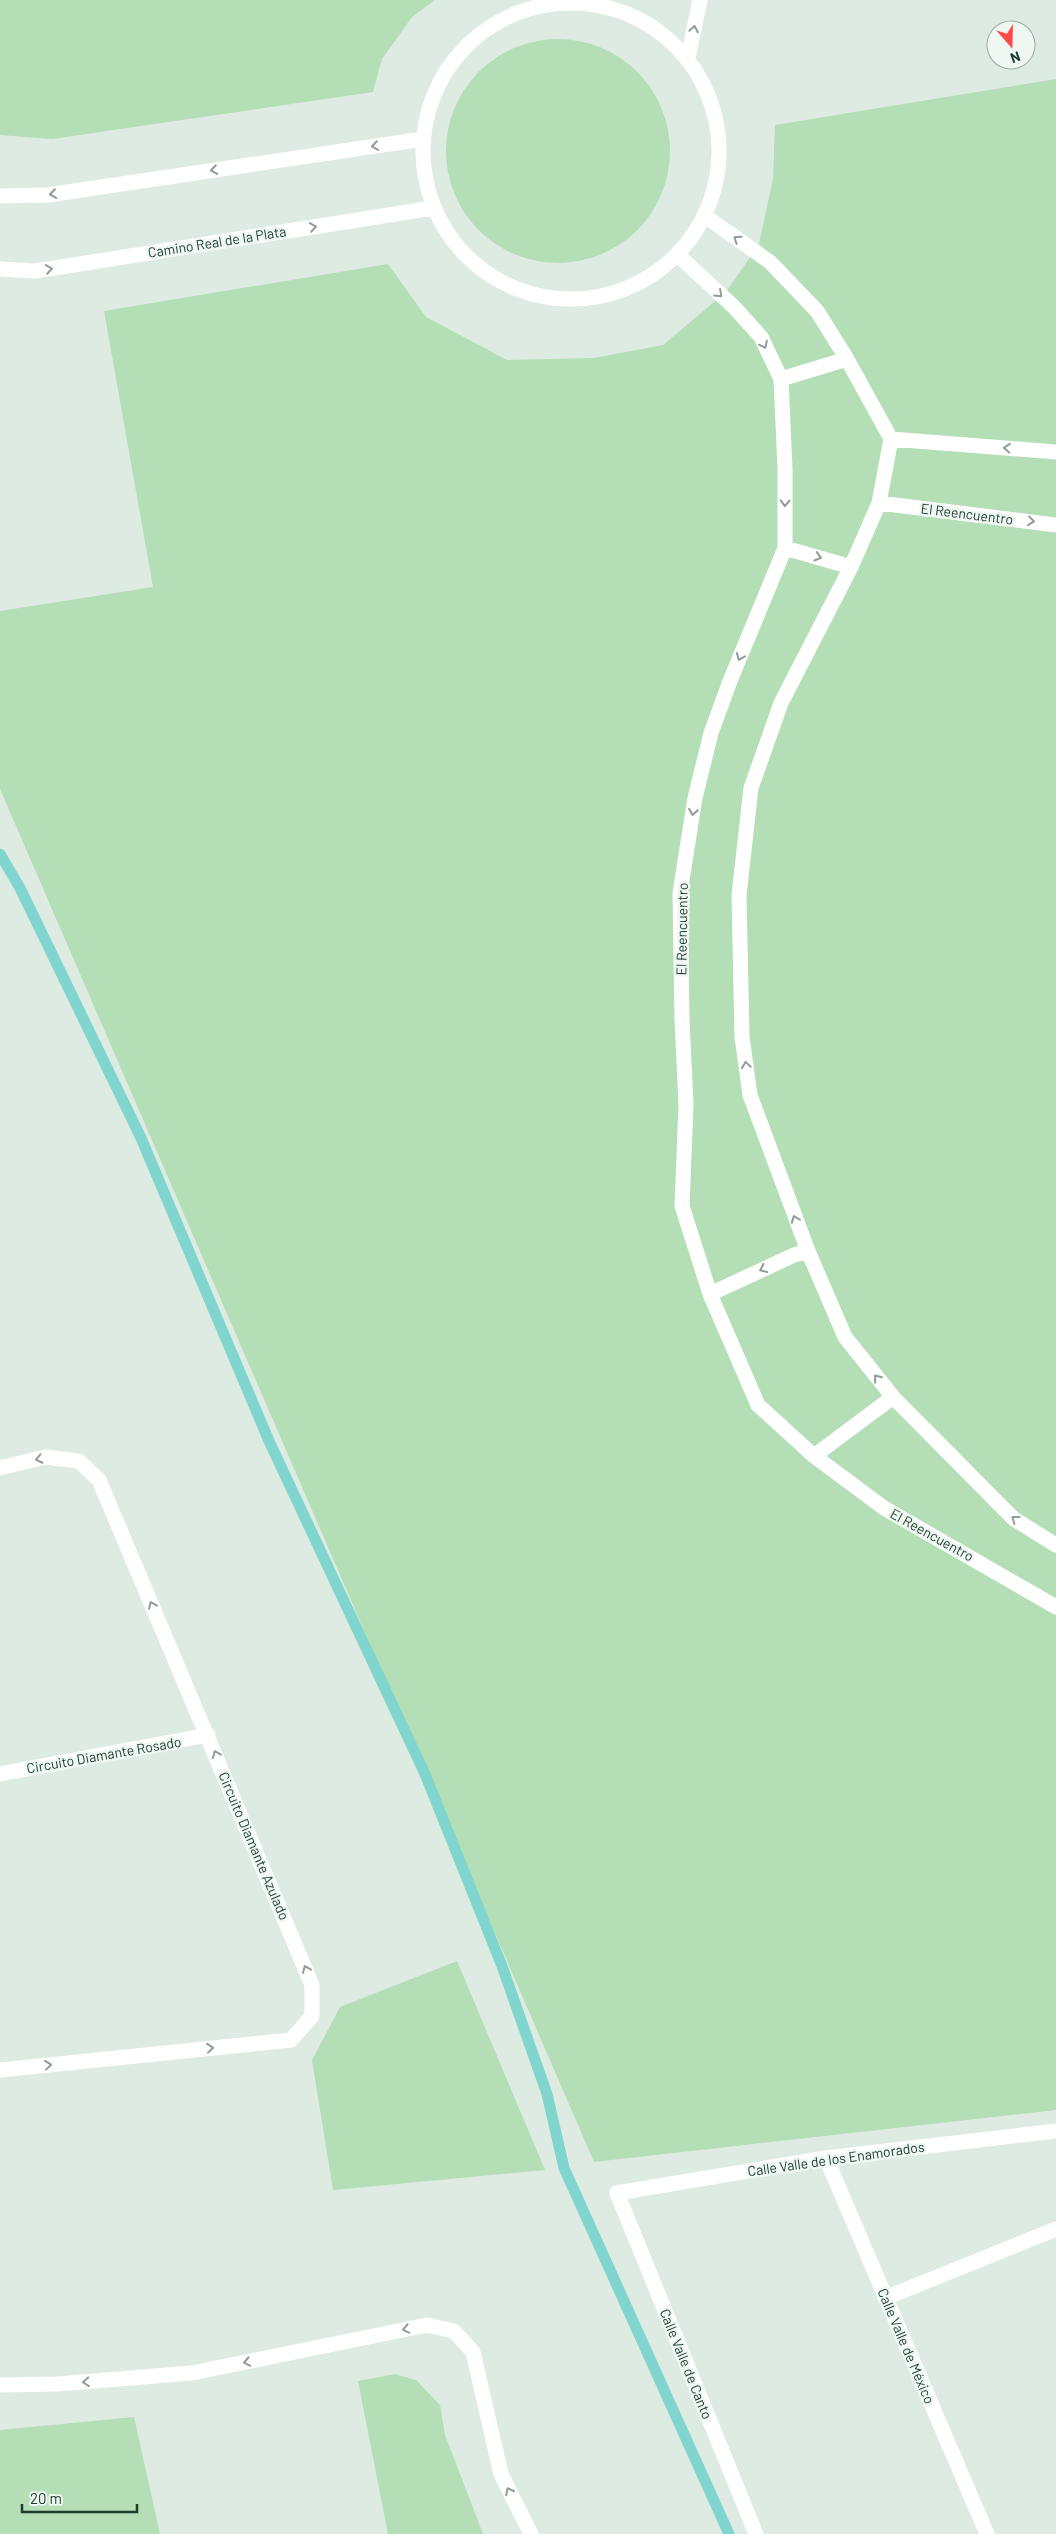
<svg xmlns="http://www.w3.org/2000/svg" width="1056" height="2534" font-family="Barlow,sans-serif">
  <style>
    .green { fill: #b4deb5 }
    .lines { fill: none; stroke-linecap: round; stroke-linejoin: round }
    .stream { stroke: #80d6ce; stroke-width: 11 }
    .street { stroke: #fff; stroke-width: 15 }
    .oneway { stroke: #8e9e96 }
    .labels { text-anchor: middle; stroke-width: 5; stroke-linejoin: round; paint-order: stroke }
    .street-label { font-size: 14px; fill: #1e3c2c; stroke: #eef7f1 }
  </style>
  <rect width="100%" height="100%" fill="#deebe2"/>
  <!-- green -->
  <path class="green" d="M0,0H435L412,17L382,59L373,92L52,139L0,135Z
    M446 151a112 112 0 1 1 224 0a112 112 0 1 1-224 0Z
    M1056,79V2110L594,2162L0,789V611L153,587L104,311L388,264L426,317L507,360L594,358L663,345L726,292L759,244L773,179L775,125Z
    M457,1961L545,2170L333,2190L312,2060L340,2007Z
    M395,2374L416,2380L440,2405L445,2435L483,2534H388L358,2381Z
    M134,2417L160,2534H0V2430Z"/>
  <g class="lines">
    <!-- stream -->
    <path class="stream" d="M0,854L20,888L141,1138L269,1441L425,1774L502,1966L547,2094L564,2168L729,2534"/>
    <!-- street -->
    <path class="street" d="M423 151a148 148 0 1 1 296 0a148 148 0 1 1-296 0Z
      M688,58L700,0
      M0,196L48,195L423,139
      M705,216L770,262L817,311L847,359L891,439L879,503L851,567L781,703L751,788L739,895L742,1037L750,1095L808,1251L845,1337L893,1397L1014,1519L1056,1545
      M679,256L734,307L761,337L781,379L785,469V548L730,681L711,733L695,798L680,893L682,1019L686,1105L682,1206L710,1294L758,1405L814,1456L884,1508L1056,1607
      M0,269L35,271L433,208
      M781,379L847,359
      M891,439L1056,452
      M879,503L1056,525
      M785,548L851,567
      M710,1294L794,1255L808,1251
      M814,1456L893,1397
      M0,1468L45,1457L79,1461L99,1480L312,1985V2016L291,2040L0,2070
      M0,1774L208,1735
      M826,2158L987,2534
      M885,2298L1056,2229
      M0,2385L58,2384L192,2373L427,2325L454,2331L473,2352L501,2474L531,2534
      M756,2534L617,2193L826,2158L1056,2131"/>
  </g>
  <!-- one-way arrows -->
  <defs><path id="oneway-chevron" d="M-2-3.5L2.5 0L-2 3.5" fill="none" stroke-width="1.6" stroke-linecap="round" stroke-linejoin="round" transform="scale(1.25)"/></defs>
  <g class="oneway">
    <use href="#oneway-chevron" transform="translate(694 29) rotate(-80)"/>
    <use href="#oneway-chevron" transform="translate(375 146) rotate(172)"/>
    <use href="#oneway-chevron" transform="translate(214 170) rotate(172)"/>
    <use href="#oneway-chevron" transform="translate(53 194) rotate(172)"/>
    <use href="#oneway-chevron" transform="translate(313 227) rotate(-9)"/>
    <use href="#oneway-chevron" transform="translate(737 239) rotate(-145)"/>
    <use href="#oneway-chevron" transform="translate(49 269) rotate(-9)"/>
    <use href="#oneway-chevron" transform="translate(719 294) rotate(43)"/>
    <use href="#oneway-chevron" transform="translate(764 345) rotate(64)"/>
    <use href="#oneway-chevron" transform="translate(1007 448) rotate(-176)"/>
    <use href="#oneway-chevron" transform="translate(785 503) rotate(91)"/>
    <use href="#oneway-chevron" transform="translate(1031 521) rotate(7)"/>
    <use href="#oneway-chevron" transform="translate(818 557) rotate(16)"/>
    <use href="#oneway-chevron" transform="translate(740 657) rotate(112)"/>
    <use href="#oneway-chevron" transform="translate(693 812) rotate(99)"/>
    <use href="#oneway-chevron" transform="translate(746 1065) rotate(-98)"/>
    <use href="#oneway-chevron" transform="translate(795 1219) rotate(-111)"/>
    <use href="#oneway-chevron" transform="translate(763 1269) rotate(155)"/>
    <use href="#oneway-chevron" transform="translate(877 1378) rotate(-128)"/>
    <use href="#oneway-chevron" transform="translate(39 1459) rotate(168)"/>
    <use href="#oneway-chevron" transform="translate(1015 1519) rotate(-143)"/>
    <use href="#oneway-chevron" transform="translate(152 1605) rotate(-113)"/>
    <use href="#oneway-chevron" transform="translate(216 1754) rotate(-113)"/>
    <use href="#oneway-chevron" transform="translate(306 1969) rotate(-113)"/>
    <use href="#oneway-chevron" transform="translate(210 2048) rotate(-6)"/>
    <use href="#oneway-chevron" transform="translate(48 2065) rotate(-6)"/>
    <use href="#oneway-chevron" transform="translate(406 2329) rotate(169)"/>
    <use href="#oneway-chevron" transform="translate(247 2362) rotate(169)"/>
    <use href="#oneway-chevron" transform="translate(86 2382) rotate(175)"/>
    <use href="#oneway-chevron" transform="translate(509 2491) rotate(-117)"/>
  </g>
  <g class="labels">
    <!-- street labels -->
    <g class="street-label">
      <text transform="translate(217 242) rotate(-9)" y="5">Camino Real de la Plata</text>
      <text transform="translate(967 514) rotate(7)" y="5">El Reencuentro</text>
      <text transform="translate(682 929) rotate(-89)" y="5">El Reencuentro</text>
      <text transform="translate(932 1535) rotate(29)" y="5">El Reencuentro</text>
      <text transform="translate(104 1755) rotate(-10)" y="5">Circuito Diamante Rosado</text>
      <text transform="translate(254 1846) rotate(67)" y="5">Circuito Diamante Azulado</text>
      <text transform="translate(836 2159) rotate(-8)" y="5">Calle Valle de los Enamorados</text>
      <text transform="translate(906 2346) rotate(67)" y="5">Calle Valle de México</text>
      <text transform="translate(686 2364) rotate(68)" y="5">Calle Valle de Canto</text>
    </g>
  </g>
  <!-- north arrow -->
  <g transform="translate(1011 45) rotate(160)"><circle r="24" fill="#eef7f1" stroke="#9baca2"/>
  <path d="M0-4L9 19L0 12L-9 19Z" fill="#fe4949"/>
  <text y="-8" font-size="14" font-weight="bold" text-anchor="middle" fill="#1e3c2c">N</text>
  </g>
  <!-- scale -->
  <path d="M22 2504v8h115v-8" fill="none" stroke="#1e3c2c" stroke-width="2.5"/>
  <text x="30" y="2504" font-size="15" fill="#1e3c2c" stroke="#eef7f1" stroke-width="4" paint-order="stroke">20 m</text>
</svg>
